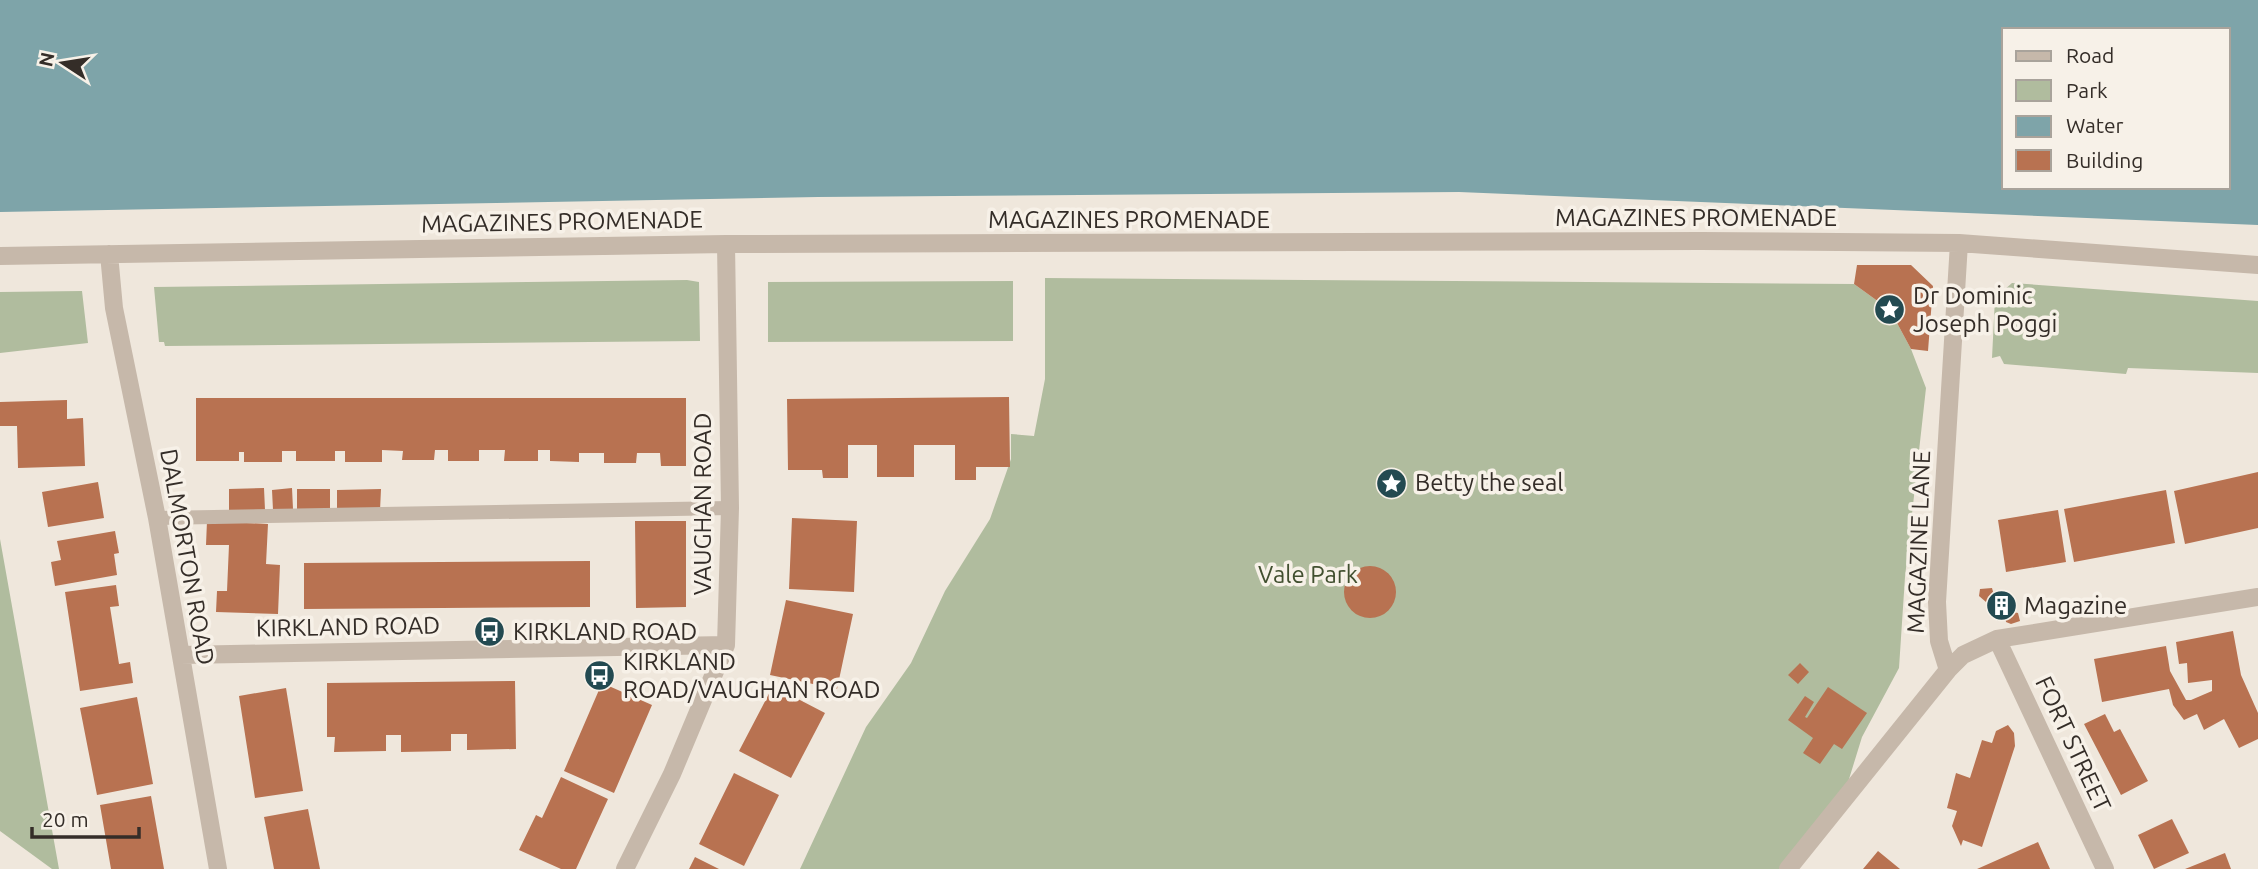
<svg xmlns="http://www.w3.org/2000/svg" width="2258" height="869" font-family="Ubuntu,sans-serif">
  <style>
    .green { fill: #b0bc9e }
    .water { fill: #7ea4a9; fill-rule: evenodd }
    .building { fill: #b87251 }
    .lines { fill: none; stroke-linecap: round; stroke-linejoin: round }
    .lane { stroke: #c6b8aa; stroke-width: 14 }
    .street { stroke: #c6b8aa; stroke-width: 18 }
    .labels { text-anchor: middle; stroke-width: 7; stroke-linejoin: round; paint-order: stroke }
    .street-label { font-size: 24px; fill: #342d28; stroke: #f7f1e8 }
    .poi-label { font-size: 24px; fill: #342d28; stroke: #f7f1e8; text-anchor: start }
    .park-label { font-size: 24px; fill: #414f2f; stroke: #f7f1e8 }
  </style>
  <rect width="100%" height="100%" fill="#efe7dc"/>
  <!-- green -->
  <path class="green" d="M1045,278L1854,284L1890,310L1911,349L1926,388L1905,577L1899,668L1862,737L1841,805L1779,869H800L866,727L911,663L945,591L990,519L1011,459V434L1034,436L1045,379Z
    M687,280L699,282L700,341L165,346L164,342H159L154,287Z
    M1013,281V341L768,342V282Z
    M2012,283L2258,301V373L2128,368L2126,374L2004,364L2000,356L1992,358L1995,298Z
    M82,291L88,343L0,353V292Z
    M0,539L59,869H52L0,831Z"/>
  <!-- water -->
  <path class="water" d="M0,0H2258V225L1459,192L818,197L0,212ZM2004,30H2228V187H2004Z"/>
  <!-- building -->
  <path class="building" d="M1857,265H1911L1933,286L1928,351L1911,349L1890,310L1854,284Z
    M1009,397L1010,467H976V480H955V445H914V477H877V445H848V478H823L822,470H788L787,399Z
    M196,398H686V466H661L660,453H637L636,463H604V453H579V462L550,461V450H538V461H504L505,450H479V461H448V450H435L434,460H402L403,451L382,450V462H345V451H335V461H296V451H282V462H244V452H239V461H196Z
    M67,400V419L83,418L85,466L18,468L17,426H0V402Z
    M2258,472V528L2185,544L2174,491Z
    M98,482L104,518L48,527L42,492Z
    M264,488L265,510L229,511V489Z
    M292,488L293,509L273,510L272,490Z
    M297,489H330V512H297Z
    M381,489L380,511H337V490Z
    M2166,490L2175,543L2074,562L2064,509Z
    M2058,510L2066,562L2006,572L1998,520Z
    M792,518L857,521L854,592L789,589Z
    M207,521L268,524L266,564L280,565L278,614L216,612L217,591H227L229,545H206Z
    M635,521H686V607L636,608Z
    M115,531L119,553L114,554L117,575L55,586L51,562L61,560L57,541Z
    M590,561V607L304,609V563Z
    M1344 592a26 26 0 1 1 52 0a26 26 0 1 1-52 0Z
    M116,585L119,606L110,607L119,664L130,662L133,683L80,691L65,592Z
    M1992,588L1995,599L2008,611L2018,613L2020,621L2011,624L2006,622L2005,613L1993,600L1986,602L1979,596L1980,589Z
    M786,600L853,614L837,689L770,675Z
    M2233,631L2241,675L2258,713V739L2239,748L2224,719L2204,730L2197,714L2184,720L2173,705L2169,689L2102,702L2094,659L2166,646L2170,671L2186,700H2191L2212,691V680L2188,683L2187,663L2179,664L2176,642Z
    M1800,663L1809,672L1798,684L1788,675Z
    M515,681L516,749L467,750V734H451V751L401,752V735H386V751L334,752L335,737H327V683Z
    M602,683L652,705L614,793L564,771Z
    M773,686L825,713L791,778L739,751Z
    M1828,687L1867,713L1842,749L1834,744L1820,764L1803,753L1813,738L1788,720L1805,696L1814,702L1805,717L1807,718Z
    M286,688L303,791L255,798L239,696Z
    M137,697L153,784L97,795L80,708Z
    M2105,714L2114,732L2120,729L2148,781L2121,795L2084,724Z
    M2008,725L2014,733L2015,746L1982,847L1963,840L1961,846L1952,826L1957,811L1947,808L1956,773L1970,778L1982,740L1992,743L1996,731Z
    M734,773L779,795L744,866L699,844Z
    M561,777L608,799L576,869H561L519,850L536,815L542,818Z
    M151,796L164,869H111L100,805Z
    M308,809L320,869H274L264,817Z
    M2172,819L2189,853L2154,869L2138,835Z
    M2038,842L2050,869H1977Z
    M1878,851L1900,869H1863Z
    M2225,853L2231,869H2185Z
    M695,857L719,869H689Z"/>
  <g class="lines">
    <!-- lane -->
    <path class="lane" d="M157,518L730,508"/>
    <!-- street -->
    <path class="street" d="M109,254L114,308L157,518L218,869
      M0,256L726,244L1701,241L1959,243L2258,265
      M1997,639L2105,869
      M181,655L726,645
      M1948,670L1939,641L1937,602L1959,243
      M625,869L672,774L726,645L730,508L726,244
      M1788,869L1948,670L1963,655L1997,639L2258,597"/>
  </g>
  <!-- icons -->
  <defs>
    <symbol id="sight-disc" viewBox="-11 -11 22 22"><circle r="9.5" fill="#234a51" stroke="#f7f1e8"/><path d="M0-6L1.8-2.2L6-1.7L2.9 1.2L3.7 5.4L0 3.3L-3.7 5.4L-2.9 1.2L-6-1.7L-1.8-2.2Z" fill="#fff"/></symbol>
    <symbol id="building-disc" viewBox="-11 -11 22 22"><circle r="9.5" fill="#234a51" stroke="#f7f1e8"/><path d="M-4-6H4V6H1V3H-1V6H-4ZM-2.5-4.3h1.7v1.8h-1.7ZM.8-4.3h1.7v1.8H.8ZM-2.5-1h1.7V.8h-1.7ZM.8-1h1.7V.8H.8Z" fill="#fff"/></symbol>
    <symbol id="bus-disc" viewBox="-11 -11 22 22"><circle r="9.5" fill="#234a51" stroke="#f7f1e8"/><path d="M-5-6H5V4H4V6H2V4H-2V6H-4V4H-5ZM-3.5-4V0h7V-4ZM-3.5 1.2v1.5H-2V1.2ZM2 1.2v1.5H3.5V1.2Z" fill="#fff"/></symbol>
  </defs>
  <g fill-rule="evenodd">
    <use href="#sight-disc" x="1872" y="292" width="35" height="35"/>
    <use href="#sight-disc" x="1374" y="466" width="35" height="35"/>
    <use href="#building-disc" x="1984" y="588" width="35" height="35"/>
    <use href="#bus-disc" x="472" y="614" width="35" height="35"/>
    <use href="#bus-disc" x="582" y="658" width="35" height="35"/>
  </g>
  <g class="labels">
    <!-- street labels -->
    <g class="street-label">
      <text x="1696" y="226">MAGAZINES PROMENADE</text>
      <text x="1129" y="228">MAGAZINES PROMENADE</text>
      <text transform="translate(562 222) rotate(-1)" y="8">MAGAZINES PROMENADE</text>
      <text transform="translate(703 504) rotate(-90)" y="8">VAUGHAN ROAD</text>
      <text transform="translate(1919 542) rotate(-88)" y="8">MAGAZINE LANE</text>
      <text transform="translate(187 557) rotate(80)" y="8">DALMORTON ROAD</text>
      <text transform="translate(348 627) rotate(-1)" y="8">KIRKLAND ROAD</text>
      <text transform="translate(2073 744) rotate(65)" y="8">FORT STREET</text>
    </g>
    <!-- poi labels -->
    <g class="poi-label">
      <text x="1913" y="304">Dr Dominic<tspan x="1913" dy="28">Joseph Poggi</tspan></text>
      <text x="1415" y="491">Betty the seal</text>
      <text x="2024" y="614">Magazine</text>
      <text x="513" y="640">KIRKLAND ROAD</text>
      <text x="623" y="670">KIRKLAND<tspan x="623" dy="28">ROAD/VAUGHAN ROAD</tspan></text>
    </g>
    <!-- park labels -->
    <g class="park-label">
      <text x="1308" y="583">Vale Park</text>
    </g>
  </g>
  <!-- legend -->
  <rect x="2002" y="28" width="228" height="161" fill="#f7f1e8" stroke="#a9a39b" stroke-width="2"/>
  <rect x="2016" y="51" width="35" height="10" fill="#c6b8aa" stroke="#a9a39b" stroke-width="2"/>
  <text x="2066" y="63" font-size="21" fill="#342d28">Road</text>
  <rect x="2016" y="80" width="35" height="21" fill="#b0bc9e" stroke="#a9a39b" stroke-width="2"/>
  <text x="2066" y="98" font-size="21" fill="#342d28">Park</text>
  <rect x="2016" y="116" width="35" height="21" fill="#7ea4a9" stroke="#a9a39b" stroke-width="2"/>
  <text x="2066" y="133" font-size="21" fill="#342d28">Water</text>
  <rect x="2016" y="150" width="35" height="21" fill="#b87251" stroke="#a9a39b" stroke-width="2"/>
  <text x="2066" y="168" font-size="21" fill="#342d28">Building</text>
  <!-- north arrow -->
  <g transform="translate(63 63) rotate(282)" stroke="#f7f1e8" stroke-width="5" paint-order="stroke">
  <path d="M0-5L12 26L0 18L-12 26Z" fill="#342d28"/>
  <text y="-10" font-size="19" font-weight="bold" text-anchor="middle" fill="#342d28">N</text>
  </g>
  <!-- scale -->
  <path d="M32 827v10h107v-10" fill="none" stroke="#342d28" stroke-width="3.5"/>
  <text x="42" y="827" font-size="21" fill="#342d28" stroke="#f7f1e8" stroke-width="5" paint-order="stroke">20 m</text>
</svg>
